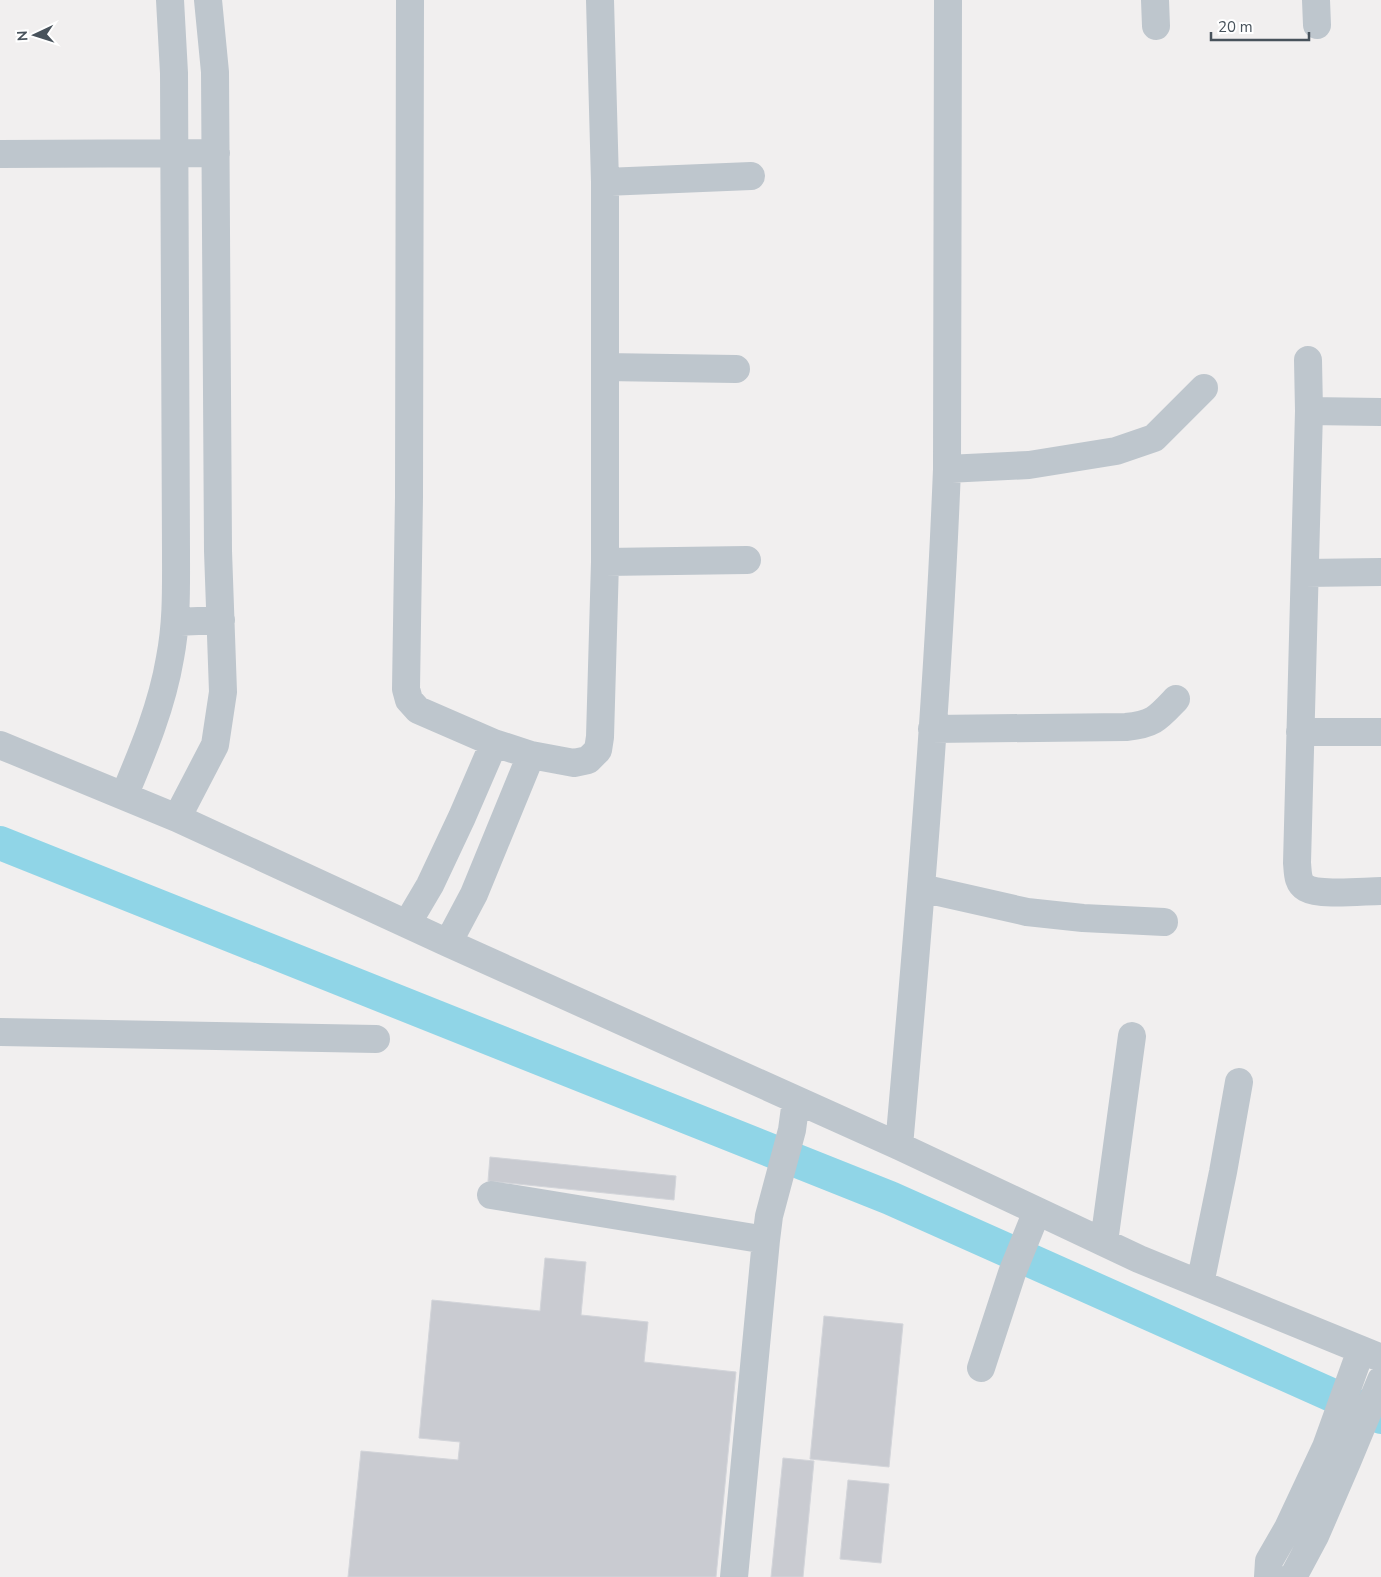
<svg xmlns="http://www.w3.org/2000/svg" width="1381" height="1577" font-family="'Nunito Sans',sans-serif">
  <style>
    .lines { fill: none; stroke-linecap: round; stroke-linejoin: round }
    .canal { stroke: #90d5e7; stroke-width: 34 }
    .building { fill: #c9cbd1; stroke: #d3d5da }
    .minor { stroke: #bec6cd; stroke-width: 28 }
  </style>
  <rect width="100%" height="100%" fill="#f1efef"/>
  <g class="lines">
    <!-- canal -->
    <path class="canal" d="M0,843L890,1198L1381,1417"/>
  </g>
  <!-- building -->
  <path class="building" d="M490,1157L676,1176L674,1200L488,1181Z
    M545,1258L586,1262L581,1315L648,1322L644,1362L736,1372L716,1577H348L361,1451L458,1460L460,1442L419,1438L432,1300L540,1311Z
    M824,1316L903,1324L889,1467L810,1459Z
    M783,1458L814,1461L803,1577H771Z
    M848,1480L889,1484L881,1563L840,1559Z"/>
  <g class="lines">
    <!-- minor -->
    <path class="minor" d="M410,0L409,497L406,689L409,700L418,710L494,743L531,755L574,763L588,760L598,750L600,737L605,562V182L600,0
      M1155,0L1156,26
      M1316,0L1317,25
      M0,154L216,153
      M605,182L751,176
      M1308,360L1309,411L1297,863C1298,872 1297,883 1306,888C1320,896 1364,891 1381,891
      M605,367L736,369
      M1309,411L1381,412
      M947,469L1029,465L1116,451L1154,438L1204,388
      M605,562L747,560
      M1305,573L1381,572
      M175,622L221,620
      M932,729L1126,727C1154,724 1158,718 1176,699
      M1300,732H1381
      M0,745L177,818L448,943L899,1146L1139,1259L1381,1358
      M124,796C143,751 162,706 170,658C177,622 176,587 176,551L174,73L170,0
      M177,818L215,745L223,692L218,551L215,72L208,0
      M921,888L1027,912L1083,918L1164,922
      M407,924L430,885L462,817L494,743
      M448,943L474,894L531,755
      M0,1032L376,1039
      M899,1146C919,921 938,695 947,469L948,0
      M491,1195L766,1240
      M1104,1242L1132,1036
      M1200,1284L1223,1172L1239,1082
      M981,1368L1012,1273L1037,1211
      M734,1577L766,1240L769,1216L792,1130L796,1100
      M1268,1577L1269,1561L1288,1528L1326,1447L1361,1350
      M1293,1577L1315,1536L1347,1462L1381,1380"/>
  </g>
  <!-- north arrow -->
  <g transform="translate(35 35) rotate(266)" stroke="#ffffff" stroke-width="4" paint-order="stroke">
  <path d="M0-4L9 19L0 12L-9 19Z" fill="#48525b"/>
  <text y="-8" font-size="14" font-weight="bold" text-anchor="middle" fill="#48525b">N</text>
  </g>
  <!-- scale -->
  <path d="M1211 32v8h98v-8" fill="none" stroke="#48525b" stroke-width="2.5"/>
  <text x="1218" y="32" font-size="15" fill="#48525b" stroke="#ffffff" stroke-width="4" paint-order="stroke">20 m</text>
</svg>
